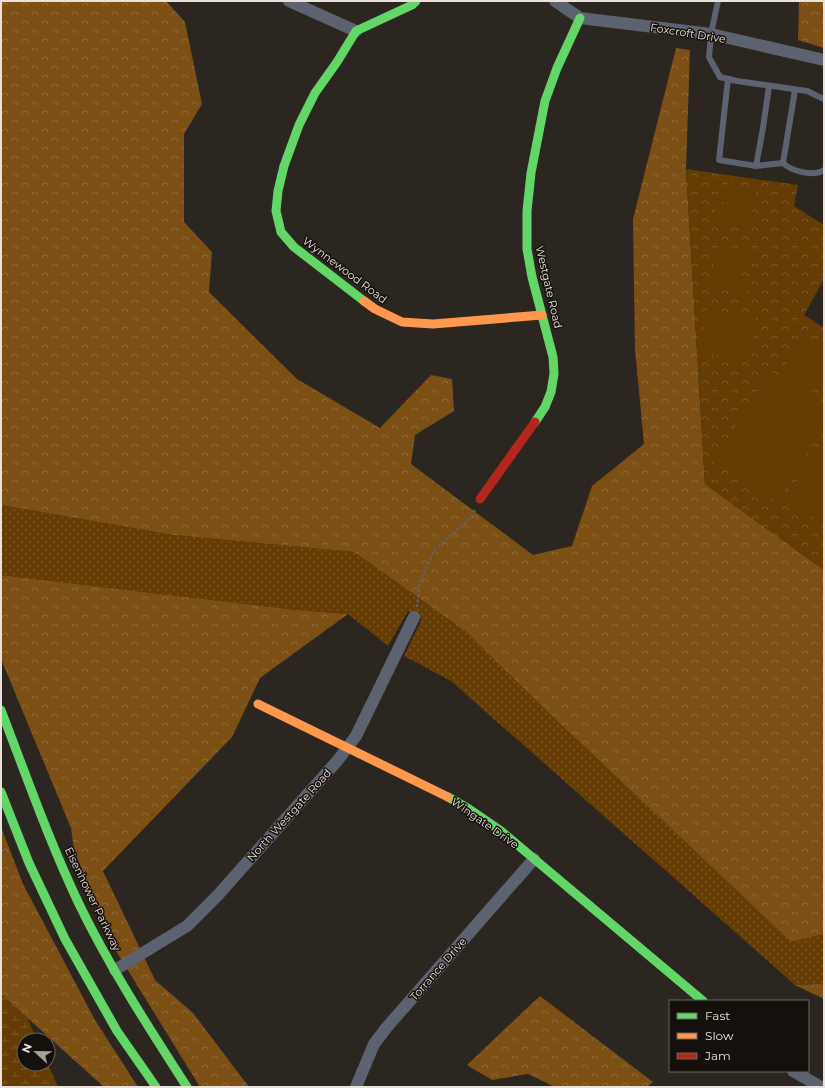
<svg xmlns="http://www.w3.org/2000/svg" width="825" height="1088" font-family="Montserrat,sans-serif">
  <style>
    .grass { fill: url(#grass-dots) }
    .forest { fill: url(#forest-crowns) }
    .wetland { fill: url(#wetland-marsh) }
    .park { fill: url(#park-crowns) }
    .pitch { fill: #643c04 }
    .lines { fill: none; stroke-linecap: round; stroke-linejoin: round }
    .path { stroke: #616168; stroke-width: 2; stroke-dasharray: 3 2; stroke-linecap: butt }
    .lane { stroke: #5d6270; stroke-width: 6 }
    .street { stroke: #5d6270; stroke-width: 12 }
    .fast { stroke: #63d668; stroke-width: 9 }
    .slow { stroke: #ff974d; stroke-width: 9 }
    .jam { stroke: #b3261e; stroke-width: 9 }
    .labels { text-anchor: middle; stroke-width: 3; stroke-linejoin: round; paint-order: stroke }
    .street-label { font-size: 11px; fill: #eae3dc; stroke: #15100b }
  </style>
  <defs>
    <pattern id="grass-dots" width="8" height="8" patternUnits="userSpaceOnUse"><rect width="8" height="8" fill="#643c04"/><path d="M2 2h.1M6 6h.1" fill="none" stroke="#7a5828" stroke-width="1.8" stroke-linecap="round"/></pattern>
    <pattern id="forest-crowns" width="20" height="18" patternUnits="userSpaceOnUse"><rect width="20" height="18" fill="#7c4f14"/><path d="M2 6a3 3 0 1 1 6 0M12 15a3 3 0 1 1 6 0" fill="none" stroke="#8f6836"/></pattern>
    <pattern id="wetland-marsh" width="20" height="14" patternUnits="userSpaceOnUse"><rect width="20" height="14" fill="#643c04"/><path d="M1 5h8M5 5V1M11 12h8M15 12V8" fill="none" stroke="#7a5828"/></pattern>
    <pattern id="park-crowns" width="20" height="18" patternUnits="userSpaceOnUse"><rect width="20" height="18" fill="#643c04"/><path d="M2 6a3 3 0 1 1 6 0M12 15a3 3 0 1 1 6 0" fill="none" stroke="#7a5828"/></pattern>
  </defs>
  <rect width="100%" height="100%" fill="#2c2620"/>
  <!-- grass -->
  <path class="grass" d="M1,505L173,535L354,552L465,631L554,718L791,942L824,934V984L795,985L451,681L404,656L422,619L408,611L388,646L348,614L297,610L1,575Z"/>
  <!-- forest -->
  <path class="forest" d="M1,1H166L185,22L202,104L184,134V222L212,252L209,292L297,379L380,428L431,375L452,379L454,411L415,435L411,464L533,555L572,546L592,486L644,444L635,349L633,219L676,48L690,50L686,169L705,484L824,570V934L791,942L554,718L465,631L354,552L173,535L1,505Z
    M799,1H824V48L798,40Z
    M1,575L297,610L348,614L260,678L232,737L103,871L155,980L193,1013L249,1087H200L116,951L74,850L71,828L1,659Z
    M1,827L23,884L95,1020L138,1087H104L1,994Z
    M824,984V999L795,985Z
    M540,996L653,1082L647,1087H555L528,1074L492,1080L467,1065Z"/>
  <!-- wetland -->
  <path class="wetland" d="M1,994L27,1017L37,1040H24V1064H48L58,1087H1Z"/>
  <!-- park -->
  <path class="park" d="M686,169L798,185L794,206L824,225V279L804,315L824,328V570L705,484Z"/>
  <!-- pitch -->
  <path class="pitch" d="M720,184L756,190L754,207L717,201Z
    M716,206L753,212L750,229L713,223Z
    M716,248L752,254L750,271L713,265Z
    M713,271L749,277L746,294L710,288Z
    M707,309L756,317L749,361L700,352Z
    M806,336L824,346V388L806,390L785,376L783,369Z
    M769,371L824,405V426L778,501L713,462Z
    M824,439V523L786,499Z"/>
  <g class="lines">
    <!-- path -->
    <path class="path" d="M417,607L420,581L435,549L469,520L475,510"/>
    <!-- lane -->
    <path class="lane" d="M718,1L711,34L709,57L720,77L737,81L807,91L824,99
      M728,79L719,160L756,166L763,128L769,86
      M783,163L795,90
      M756,166L783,163C791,171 813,177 824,170"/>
    <!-- street -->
    <path class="street" d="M289,1L356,31
      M555,1L580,18L711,34L824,60
      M115,970L187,926L218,895L338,760L356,736L414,617
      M793,1071L821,1087
      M356,1087L374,1044L387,1027L534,859"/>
    <!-- fast -->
    <path class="fast" d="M364,301L294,247L281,232L276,211L278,191L284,166L299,125L315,93L337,62L356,31L412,5L416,1
      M535,422L545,407L551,392L554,374L553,357L532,277L527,249V211L531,173L545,101L557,68L580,18
      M1,710C26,775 49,841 79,904C110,968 149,1028 187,1087
      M1,792L29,863L65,939L117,1031L156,1087
      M448,797L469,809L501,831L703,1001"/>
    <!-- slow -->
    <path class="slow" d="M364,301L375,309L402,322L433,324L542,315
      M258,704L448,797"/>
    <!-- jam -->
    <path class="jam" d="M480,499L535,422"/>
  </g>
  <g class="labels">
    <!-- street labels -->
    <g class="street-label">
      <text transform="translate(688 33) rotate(9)" y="4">Foxcroft Drive</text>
      <text transform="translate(345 270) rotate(37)" y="4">Wynnewood Road</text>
      <text transform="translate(549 287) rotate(77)" y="4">Westgate Road</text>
      <text transform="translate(289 815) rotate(-48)" y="4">North Westgate Road</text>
      <text transform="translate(485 823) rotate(35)" y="4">Wingate Drive</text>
      <text transform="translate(93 899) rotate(64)" y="4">Eisenhower Parkway</text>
      <text transform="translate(438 969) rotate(-49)" y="4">Torrance Drive</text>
    </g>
  </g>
  <!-- border -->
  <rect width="825" height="1088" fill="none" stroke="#eae3dc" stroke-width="4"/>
  <!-- legend -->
  <rect x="669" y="1000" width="140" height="72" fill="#15100b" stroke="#6a645f"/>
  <rect x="677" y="1013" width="20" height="6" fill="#63d668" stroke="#6a645f"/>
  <text x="705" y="1020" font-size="12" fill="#eae3dc">Fast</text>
  <rect x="677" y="1033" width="20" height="6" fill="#ff974d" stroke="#6a645f"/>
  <text x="705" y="1040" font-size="12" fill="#eae3dc">Slow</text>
  <rect x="677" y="1053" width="20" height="6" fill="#b3261e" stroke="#6a645f"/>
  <text x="705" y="1060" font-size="12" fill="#eae3dc">Jam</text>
  <!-- north arrow -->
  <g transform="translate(36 1052) rotate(292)"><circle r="19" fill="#15100b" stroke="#6a645f"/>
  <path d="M0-3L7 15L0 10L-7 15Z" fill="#a8a19a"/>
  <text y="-6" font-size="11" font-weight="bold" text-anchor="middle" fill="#eae3dc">N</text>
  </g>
</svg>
